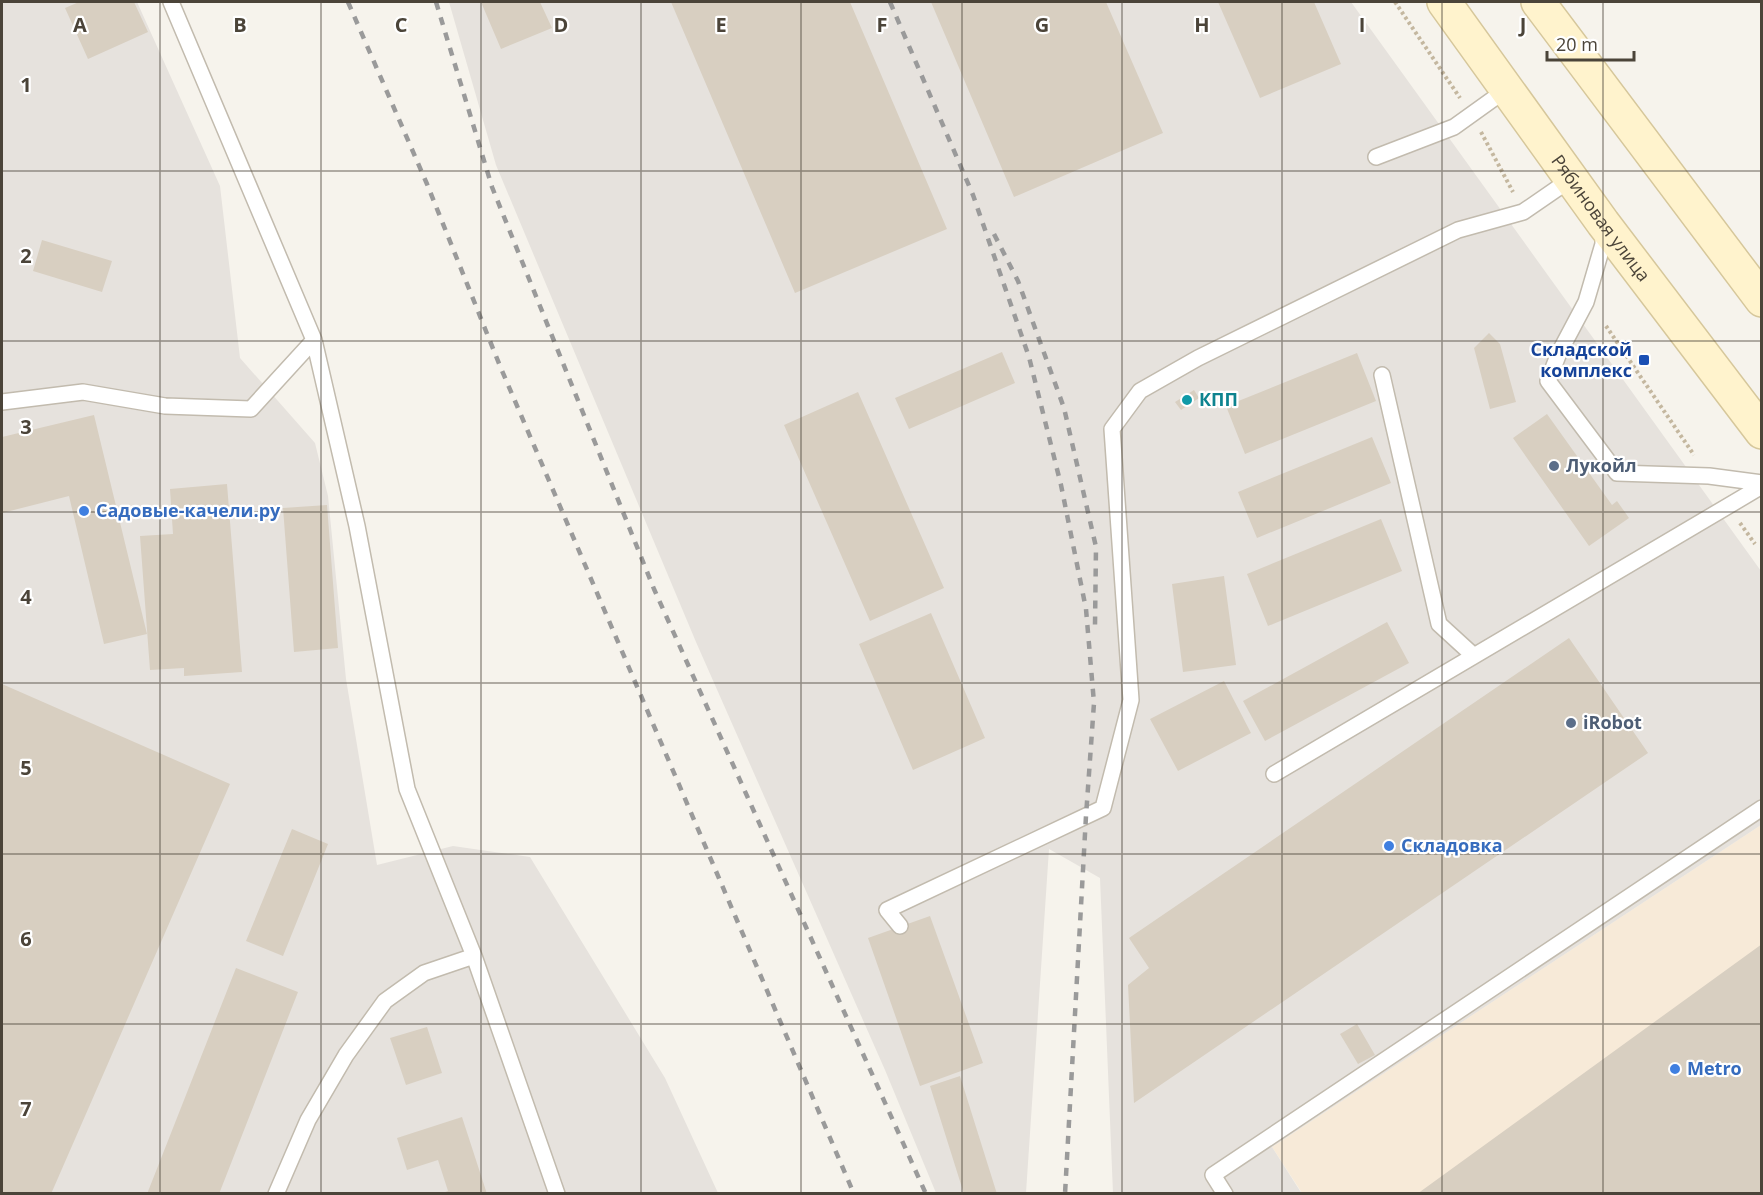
<svg xmlns="http://www.w3.org/2000/svg" width="1763" height="1195" font-family="'Open Sans',sans-serif">
  <style>
    .commercial { fill: #f7ead8 }
    .industrial { fill: #e6e2dd }
    .building { fill: #d8cfc1 }
    .lines { fill: none; stroke-linecap: round; stroke-linejoin: round }
    .service-casing { stroke: #c2bbae; stroke-width: 18 }
    .secondary-casing { stroke: #d6c79b; stroke-width: 36 }
    .path { stroke: #c4b79f; stroke-width: 4; stroke-dasharray: 3 3; stroke-linecap: butt }
    .service { stroke: #fff; stroke-width: 15 }
    .secondary { stroke: #fff3cd; stroke-width: 33 }
    .rail { stroke: #9a9a9a; stroke-width: 4.5; stroke-dasharray: 8 8; stroke-linecap: butt }
    .grid { fill: none; stroke: #4b4439; stroke-width: 1.5; stroke-opacity: 0.55 }
    .transit-dot { fill: #1a4fb4; stroke: #fff; stroke-width: 2 }
    .culture-dot { fill: #0f9aa8; stroke: #fff; stroke-width: 2 }
    .service-dot { fill: #5c6f8a; stroke: #fff; stroke-width: 2 }
    .shop-dot { fill: #3f7fe0; stroke: #fff; stroke-width: 2 }
    .labels { text-anchor: middle; stroke-width: 4.5; stroke-linejoin: round; paint-order: stroke }
    .street-label { font-size: 18px; fill: #4b4439; stroke: #fff }
    .transit-label { font-size: 18px; font-weight: bold; fill: #164399; stroke: #fff; text-anchor: end }
    .culture-label { font-size: 18px; font-weight: bold; fill: #0d838f; stroke: #fff; text-anchor: start }
    .service-label { font-size: 18px; font-weight: bold; fill: #4e5e75; stroke: #fff; text-anchor: start }
    .shop-label { font-size: 18px; font-weight: bold; fill: #366cbe; stroke: #fff; text-anchor: start }
    .grid-label { font-size: 20px; text-anchor: middle; font-weight: bold; fill: #4b4439; stroke: #fff; stroke-width: 4.5; stroke-linejoin: round; paint-order: stroke }
  </style>
  <rect width="100%" height="100%" fill="#f6f3ec"/>
  <!-- commercial -->
  <path class="commercial" d="M1761,825V1193H1302L1272,1147Z"/>
  <!-- industrial -->
  <path class="industrial" d="M2,2H137L220,186L240,358L315,443L328,496L346,679L377,865L453,846L530,857L665,1078L718,1193L2,1194Z
    M449,2H1351L1761,571V825L1272,1147L1302,1194L1113,1193L1100,878L1049,849L1026,1193H936L885,1070L696,642L496,165Z"/>
  <!-- building -->
  <path class="building" d="M79,2H134L148,32L88,59L65,8Z
    M481,2H540L552,28L501,49Z
    M671,2H850L947,229L795,293Z
    M931,2H1106L1163,133L1014,197Z
    M1218,2H1314L1341,64L1260,98Z
    M42,240L112,261L102,292L33,271Z
    M1489,333L1500,344L1516,402L1490,409L1474,348Z
    M1002,352L1015,383L909,429L895,398Z
    M1357,353L1376,401L1245,454L1226,406Z
    M1194,390L1199,398L1181,410L1175,402Z
    M858,392L944,588L870,621L784,425Z
    M1547,414L1612,505L1617,501L1629,518L1589,546L1513,438Z
    M94,415L147,634L104,644L69,496L2,513V437Z
    M1372,437L1391,483L1257,538L1238,492Z
    M227,484L242,672L184,676V668L150,670L140,536L173,534L170,489Z
    M327,505L338,648L294,652L283,508Z
    M1381,519L1402,571L1268,626L1247,574Z
    M1224,576L1236,665L1183,672L1172,584Z
    M931,613L985,738L913,770L859,644Z
    M1387,622L1409,663L1265,741L1243,701Z
    M1569,638L1648,753L1134,1103L1128,985L1149,968L1129,938Z
    M1224,681L1251,733L1178,771L1150,719Z
    M2,684L230,784L51,1194H2Z
    M292,829L328,844L283,956L246,941Z
    M930,916L983,1063L920,1086L868,938Z
    M1762,944V1194H1417Z
    M236,968L298,992L219,1194H147Z
    M1357,1024L1375,1055L1358,1064L1340,1034Z
    M427,1027L442,1073L406,1085L390,1038Z
    M960,1076L997,1194H964L930,1086Z
    M462,1117L487,1194H440L448,1191L438,1160L407,1170L397,1138Z"/>
  <g class="lines">
    <defs>
      <path id="service" d="M171,2L314,340L357,526L407,789L474,956L557,1194
        M1376,157L1454,127L1507,89
        M1603,229V244L1586,302L1559,353L1548,381L1617,473L1709,476L1762,483
        M1382,375L1439,624L1474,656
        M2,402L83,392L165,406L251,409L314,340
        M1274,774L1762,486
        M900,926L887,910L1103,808L1131,700L1112,429L1140,391L1198,358L1458,230L1523,212L1571,179
        M276,1194L308,1120L346,1055L385,1001L424,973L474,956
        M1225,1194L1213,1175L1762,808"/>
      <g id="secondary">
        <path id="s1" d="M1444,2L1603,223L1762,432"/>
        <path d="M1538,2L1762,300"/>
      </g>
    </defs>
    <!-- service casing -->
    <use href="#service" class="service-casing"/>
    <!-- secondary casing -->
    <use href="#secondary" class="secondary-casing"/>
    <!-- path -->
    <path class="path" d="M1395,2L1460,98
      M1481,132L1513,192
      M1606,326L1694,455
      M1740,523L1755,544"/>
    <!-- service -->
    <use href="#service" class="service"/>
    <!-- secondary -->
    <use href="#secondary" class="secondary"/>
    <!-- rail -->
    <path class="rail" d="M348,2L427,184L500,366L854,1194
      M436,2L492,187L654,589L926,1194
      M890,2L973,195L1029,357L1061,485L1086,609L1094,703L1086,816L1065,1194
      M994,234L1018,281L1064,408L1096,547L1095,625"/>
  </g>
  <!-- grid -->
  <path class="grid" d="M160,2V1194M321,2V1194M481,2V1194M641,2V1194M801,2V1194M962,2V1194M1122,2V1194M1282,2V1194M1442,2V1194M1603,2V1194M2,171H1762M2,341H1762M2,512H1762M2,683H1762M2,854H1762M2,1024H1762"/>
  <!-- markers -->
  <rect class="transit-dot" x="1638" y="354" width="12" height="12" rx="3"/>
  <circle class="culture-dot" cx="1187" cy="400" r="6"/>
  <g class="service-dot">
    <circle cx="1554" cy="466" r="6"/>
    <circle cx="1571" cy="723" r="6"/>
  </g>
  <g class="shop-dot">
    <circle cx="84" cy="511" r="6"/>
    <circle cx="1389" cy="846" r="6"/>
    <circle cx="1675" cy="1069" r="6"/>
  </g>
  <g class="labels">
    <!-- street labels -->
    <g class="street-label">
      <text dy="6" stroke="none"><textPath href="#s1" startOffset="267">Рябиновая улица</textPath></text>
    </g>
    <!-- transit labels -->
    <g class="transit-label">
      <text x="1632" y="356">Складской<tspan x="1632" dy="21">комплекс</tspan></text>
    </g>
    <!-- culture labels -->
    <g class="culture-label">
      <text x="1199" y="406">КПП</text>
    </g>
    <!-- service labels -->
    <g class="service-label">
      <text x="1566" y="472">Лукойл</text>
      <text x="1583" y="729">iRobot</text>
    </g>
    <!-- shop labels -->
    <g class="shop-label">
      <text x="96" y="517">Садовые-качели.ру</text>
      <text x="1401" y="852">Складовка</text>
      <text x="1687" y="1075">Metro</text>
    </g>
  </g>
  <g class="grid-label">
    <text x="80" y="32">A</text>
    <text x="240" y="32">B</text>
    <text x="401" y="32">C</text>
    <text x="561" y="32">D</text>
    <text x="721" y="32">E</text>
    <text x="882" y="32">F</text>
    <text x="1042" y="32">G</text>
    <text x="1202" y="32">H</text>
    <text x="1362" y="32">I</text>
    <text x="1523" y="32">J</text>
    <text x="26" y="92">1</text>
    <text x="26" y="263">2</text>
    <text x="26" y="434">3</text>
    <text x="26" y="604">4</text>
    <text x="26" y="775">5</text>
    <text x="26" y="946">6</text>
    <text x="26" y="1116">7</text>
  </g>
  <!-- border -->
  <rect width="1763" height="1195" fill="none" stroke="#4b4439" stroke-width="6"/>
  <!-- scale -->
  <path d="M1547 51v9h87v-9" fill="none" stroke="#4b4439" stroke-width="3"/>
  <text x="1556" y="51" font-size="18" fill="#4b4439" stroke="#ffffff" stroke-width="4.5" paint-order="stroke">20 m</text>
</svg>
